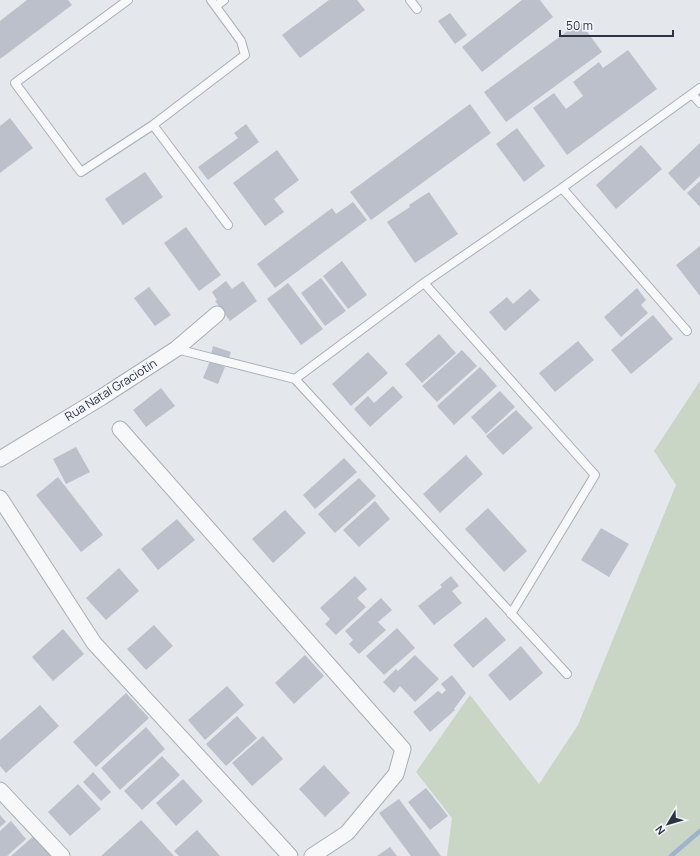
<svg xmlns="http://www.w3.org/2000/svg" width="700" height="856" font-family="Manrope,sans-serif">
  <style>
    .green { fill: #c9d6c5 }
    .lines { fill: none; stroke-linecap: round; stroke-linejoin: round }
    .stream { stroke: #9fb4cc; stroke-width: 4.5 }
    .building { fill: #bbc0ca }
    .service-casing { stroke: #a9aeb7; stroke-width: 10 }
    .minor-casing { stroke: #a9aeb7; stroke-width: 17 }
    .service { stroke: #f7f8fa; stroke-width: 8 }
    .minor { stroke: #f7f8fa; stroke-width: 15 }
    .labels { text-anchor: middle; stroke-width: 3.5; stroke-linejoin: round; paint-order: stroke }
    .street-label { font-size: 12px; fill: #2b3445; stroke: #f4f6f9 }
  </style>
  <rect width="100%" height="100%" fill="#e4e7ec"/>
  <!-- green -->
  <path class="green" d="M700,381V856H447L452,818L416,772L470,695L539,784L578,725L676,485L654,451Z"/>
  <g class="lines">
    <!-- stream -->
    <path class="stream" d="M671,856L700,831"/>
  </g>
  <!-- building -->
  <path class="building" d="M27,0H68L72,5L0,59V21Z
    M329,0H357L365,10L300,58L282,35Z
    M522,0H540L553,17L482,72L462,47Z
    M450,13L467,35L455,44L438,21Z
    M580,22L602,52L506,122L484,92Z
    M628,50L657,89L567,155L533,108L554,93L566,109L583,96L573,82L599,62L603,68Z
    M470,104L491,133L371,220L350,192Z
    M10,118L33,148L0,173V126Z
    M246,124L259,142L208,180L198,167L238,138L234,133Z
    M517,128L545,166L524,182L496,144Z
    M700,143V176L684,191L668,173Z
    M641,145L662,169L616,209L596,185Z
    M277,150L299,180L274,199L284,212L265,226L233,183Z
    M145,172L163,197L123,225L105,199Z
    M700,181V207L687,193Z
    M429,192L458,234L415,263L387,222L410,207L409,205Z
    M353,202L367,220L275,288L257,264L332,208L336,214Z
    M186,227L221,275L199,291L164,243Z
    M700,246V296L676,265Z
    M342,261L367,295L348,309L323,276Z
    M321,278L346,311L325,326L301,293Z
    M226,281L232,289L243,281L257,301L230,321L215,301L217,300L212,292Z
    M288,283L323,329L301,345L267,299Z
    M149,287L171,315L155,326L134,298Z
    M637,288L646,300L641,305L648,313L621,337L604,317Z
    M530,289L540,300L505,331L489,312L507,297L513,304Z
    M653,315L673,339L631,374L611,350Z
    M439,334L456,353L422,383L405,364Z
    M578,341L594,360L555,392L539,373Z
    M213,346L231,352L228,360L211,355Z
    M462,350L477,366L437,402L422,386Z
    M368,352L388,373L351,406L332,384Z
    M210,361L225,367L218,384L203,378Z
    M480,367L497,386L454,425L437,406Z
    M393,386L403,397L370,427L354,409L368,396L374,403Z
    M161,388L175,406L146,427L133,410Z
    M500,391L515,407L486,434L471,417Z
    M516,410L533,428L503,455L486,436Z
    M76,447L90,472L66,484L53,459Z
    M466,455L483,474L440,513L423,494Z
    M344,458L357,472L315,509L303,495Z
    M58,477L103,535L81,552L36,495Z
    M359,478L376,496L335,533L318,514Z
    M375,501L390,519L359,547L343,530Z
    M488,508L527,551L504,572L465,529Z
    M285,510L306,533L273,563L252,539Z
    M177,519L195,540L158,570L141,549Z
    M601,528L629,544L609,577L581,560Z
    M119,568L139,591L106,620L86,598Z
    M355,576L367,589L357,598L366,607L336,635L325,624L330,619L320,608Z
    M451,576L459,586L452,591L462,603L434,625L418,606L442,587L440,585Z
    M381,598L392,610L378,622L386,630L359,654L349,644L353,640L345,631Z
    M486,617L506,640L473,668L453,645Z
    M154,625L173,646L146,670L127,649Z
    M397,628L415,648L384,675L366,656Z
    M63,629L84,654L53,681L32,657Z
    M521,646L543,673L510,701L488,675Z
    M305,655L324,676L294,704L275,683Z
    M415,655L439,679L415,702L400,686L394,693L383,682L396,669L398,671Z
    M452,675L466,693L454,709L455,710L430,732L413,712L438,691L442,694L446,690L441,684Z
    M227,686L244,705L205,740L188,720Z
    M126,693L149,718L96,767L73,742Z
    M40,705L59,726L6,773L0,766V740Z
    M237,716L257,738L226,766L206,744Z
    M146,727L165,749L120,790L101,768Z
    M263,736L283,759L252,786L232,763Z
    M162,756L180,775L142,810L124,791Z
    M324,765L350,793L325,817L299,789Z
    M93,772L111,792L101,801L83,782Z
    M183,779L203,801L176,826L156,803Z
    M78,784L101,809L70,836L48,812Z
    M426,788L448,816L430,830L408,802Z
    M399,799L441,856H411L379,813Z
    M0,815L6,822L0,827Z
    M141,820L174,856H101Z
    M11,821L26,839L7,856H0V831Z
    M197,830L220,856H179L174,851Z
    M37,833L57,856H11Z
    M390,847L397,856H377Z"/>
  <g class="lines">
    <defs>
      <path id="service" d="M128,0L15,83L81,172L153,125L245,55L241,41L211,0
        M410,0L417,9
        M216,6L224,0
        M692,94L700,103
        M153,125L228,225
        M562,188L687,331
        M424,283L595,475L511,614
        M176,349L295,379L567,674
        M295,379L424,283L562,188L700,88"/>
      <path id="minor" d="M120,429L403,749L396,774L347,833L312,856
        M0,459L102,397L176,349L217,314
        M0,498L94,643L290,856
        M0,790L62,856"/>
    </defs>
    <!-- service casing -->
    <use href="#service" class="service-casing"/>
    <!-- minor casing -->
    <use href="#minor" class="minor-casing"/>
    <!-- service -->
    <use href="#service" class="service"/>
    <!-- minor -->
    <use href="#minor" class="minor"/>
  </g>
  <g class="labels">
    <!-- street labels -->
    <g class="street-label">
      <text transform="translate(111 390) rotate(-32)" y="4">Rua Natal Graciotin</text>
    </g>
  </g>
  <!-- north arrow -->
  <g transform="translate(668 824) rotate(232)" stroke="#f4f6f9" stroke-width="3" paint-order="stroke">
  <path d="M0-3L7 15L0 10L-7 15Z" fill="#2b3445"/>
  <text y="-6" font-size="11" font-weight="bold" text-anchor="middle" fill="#2b3445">N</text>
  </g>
  <!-- scale -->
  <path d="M560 30v6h113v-6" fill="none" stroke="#2b3445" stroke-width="2"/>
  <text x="566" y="30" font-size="12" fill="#2b3445" stroke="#f4f6f9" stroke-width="3" paint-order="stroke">50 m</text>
</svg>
